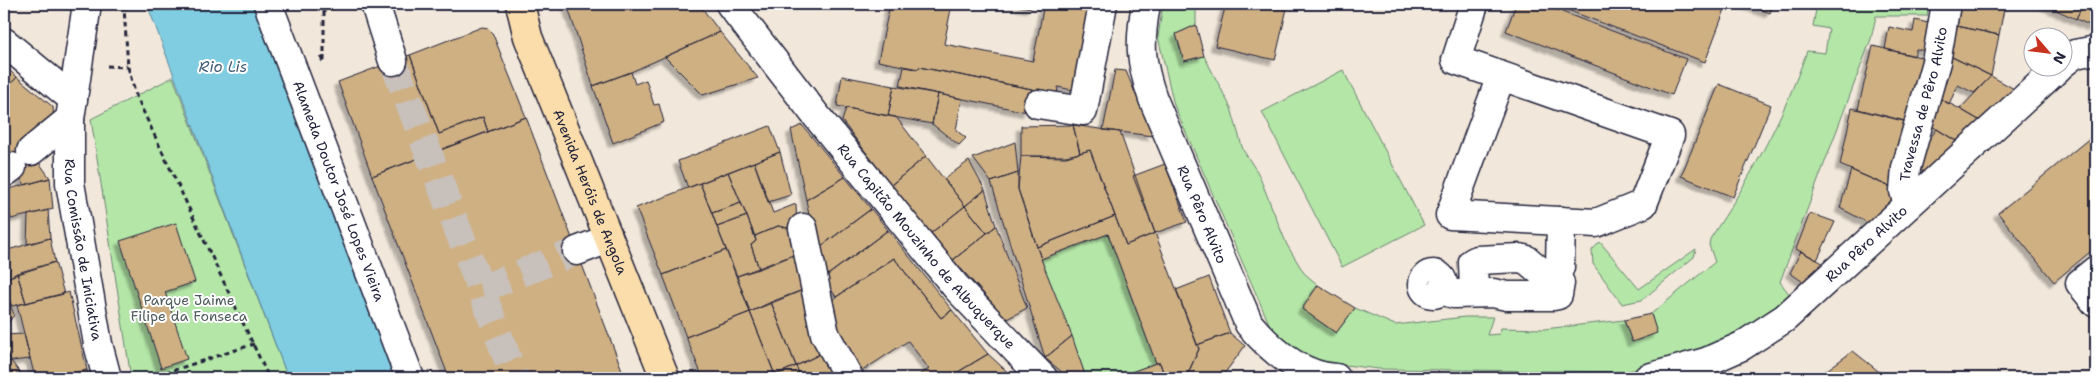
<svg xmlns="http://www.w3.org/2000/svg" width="2100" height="382" font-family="'Shantell Sans',sans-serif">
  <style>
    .green { fill: #b3e6a7; stroke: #6a8471 }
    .water { fill: #80cce0; stroke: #5a889e }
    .building { fill: #cfb083; stroke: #22223b; filter: url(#shadow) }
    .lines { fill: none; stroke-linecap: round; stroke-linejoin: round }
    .minor-tunnel { stroke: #c8c0ba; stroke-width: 28; stroke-dasharray: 28 14; stroke-linecap: butt }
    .minor-casing { stroke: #22223b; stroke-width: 31 }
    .major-casing { stroke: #22223b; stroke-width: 31 }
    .path { stroke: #22223b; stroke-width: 3; stroke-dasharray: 5 4; stroke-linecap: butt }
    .minor { stroke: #fff; stroke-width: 28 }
    .major { stroke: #faddab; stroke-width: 28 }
    .labels { text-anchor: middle; stroke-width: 4; stroke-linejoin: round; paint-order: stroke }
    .street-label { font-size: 14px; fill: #22223b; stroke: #fff }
    .park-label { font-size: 14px; fill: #4e5d5b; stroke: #fff }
    .water-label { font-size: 15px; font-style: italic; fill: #435e75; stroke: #fff }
  </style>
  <defs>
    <filter id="shadow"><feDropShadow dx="-4.5" dy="4.5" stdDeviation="1" flood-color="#0004"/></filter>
  </defs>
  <rect width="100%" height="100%" fill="#f1e7da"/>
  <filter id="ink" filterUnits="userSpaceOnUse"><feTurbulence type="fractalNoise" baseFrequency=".02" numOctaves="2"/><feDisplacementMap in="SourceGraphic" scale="10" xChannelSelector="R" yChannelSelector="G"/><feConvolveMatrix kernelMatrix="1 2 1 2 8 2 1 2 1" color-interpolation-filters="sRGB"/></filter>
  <g filter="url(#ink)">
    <!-- green -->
    <path class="green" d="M1163,4H1196V25L1176,34L1184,61L1204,56L1231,108L1243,150L1258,173L1287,245L1304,273L1318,285L1302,309L1336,333L1355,308L1395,325L1465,317H1493L1487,335L1499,334L1501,328L1544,329L1624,320L1632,342L1656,333L1651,314L1715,262L1709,245L1710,239C1750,179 1783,119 1807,51L1825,53L1829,29L1813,26L1817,4H1929L1927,16H1876L1871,39L1780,282L1790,295L1766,315L1708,348L1668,362L1624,372L1378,369L1313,361L1274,335L1174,105L1158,37Z
      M1343,70L1424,225L1342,267L1262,112Z
      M173,77L288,378H131L91,119Z
      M1108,234L1156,363L1115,378H1086L1041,259Z
      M1600,242L1639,289L1696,249L1694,257L1642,300L1622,304L1593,264L1592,250Z"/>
    <!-- water -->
    <path class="water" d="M147,4H252L394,378H288Z"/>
    <!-- building -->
    <path class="building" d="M567,4H699L720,32L631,72L593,86Z
      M890,4H952L944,44L1033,61L1044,4H1095L1077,91L1058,87L1057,94L919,67L918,69L878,61Z
      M1021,4H1032L1031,8L1020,6Z
      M1226,4H1288L1275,60L1215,46Z
      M1516,4H1541L1686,59L1672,95L1506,31Z
      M1567,4H1727L1705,62L1565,9Z
      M1745,4H1774L1770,13Z
      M1961,4H2005L1999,35L1957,26Z
      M2043,4H2083L2076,19Z
      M2083,4H2096V28L2076,19Z
      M1915,20L1937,25L1931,52L1916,49L1914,56L1885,49L1889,27L1913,32Z
      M1196,25L1204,56L1184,61L1176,34Z
      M1957,26L1999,35L1991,76L1950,56Z
      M482,27L488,28L492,32L526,117L488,132L483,117L439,134L410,55Z
      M720,32L758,78L703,95L665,57Z
      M1873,46L1929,59L1913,123L1858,109Z
      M1946,54L1991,76L1974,93L1958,85L1949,104L1935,96Z
      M410,55L439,134L483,117L488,132L372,176L338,82Z
      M4,66L17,77L4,91Z
      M904,67L918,69L919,67L1032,89L1027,112L900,86Z
      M1115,70L1126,71L1153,136L1103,130Z
      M631,72L635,84L646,80L654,105L659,104L664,122L613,143L593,86Z
      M842,76L894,86L888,116L837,106Z
      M1991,76L2016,90L1984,123L1960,109Z
      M17,77L53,107L54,123L4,168V91Z
      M1719,84L1771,105L1733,197L1681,176Z
      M894,86L938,94L932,124L888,116Z
      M938,94L962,99L956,130L966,138L959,145L932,124Z
      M1935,96L1960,109L1984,123L1961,144L1930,125Z
      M846,108L896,117L926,156L891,185L842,121Z
      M1852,108L1907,122L1893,188L1840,165Z
      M526,117L625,378H449L372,176Z
      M802,125L845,177L806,200L791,130Z
      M1073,125L1080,153L1066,156H1021V126Z
      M1073,125L1120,132L1155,233L1126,245L1090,150L1080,153Z
      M770,126L780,152L688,188L678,161Z
      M1937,129L1961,144L1928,175L1911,163Z
      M2096,133V247L2054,282L1998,213Z
      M1015,142L1018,173L991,182L973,158Z
      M28,147L50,178L25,185L9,163Z
      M1090,150L1115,216L1037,247L1018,189L1021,156L1066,157Z
      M780,152L791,195L768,202L754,162Z
      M926,156L965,206L931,233L891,185Z
      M969,161L985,190L965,206L944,179Z
      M754,162L773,213L796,204L797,230L778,226L755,236L728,172Z
      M1165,164L1187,222L1155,233L1133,176Z
      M1851,170L1897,190L1876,227L1840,208Z
      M728,172L741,203L712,213L700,183Z
      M1018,173V189L1041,259L1072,336L1045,358L991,182Z
      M845,177L871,209L816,250L806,200Z
      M50,178L53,209L11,219L5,190Z
      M700,183L726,250L663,275L636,208Z
      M985,190L996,226L987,233L965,206Z
      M741,203L747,216L717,227L712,213Z
      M965,206L987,233L953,260L931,233Z
      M871,209L888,230L821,280L816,250Z
      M48,210L50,238L27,244L28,215Z
      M1810,213L1835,222L1817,260L1796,249Z
      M747,216L756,241L751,245L759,269L737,276L717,227Z
      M1115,216L1126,245L1155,233L1199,349L1186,378H1165L1160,363H1156L1108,234L1041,259L1037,247Z
      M176,223L195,282L165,292L187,359L161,368L120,241Z
      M778,226L797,230L804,251L759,269L751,245L756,241L755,236Z
      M996,226L1027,308L1007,319L953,260Z
      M888,230L952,310L941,318L894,258L836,297L824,278Z
      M4,232L10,247L4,251Z
      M50,238L55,262L6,278L4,274V251Z
      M726,250L750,312L686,337L663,275Z
      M804,251L808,288L750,312L737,276Z
      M1801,251L1828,266L1809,286L1790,273Z
      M894,258L941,318L952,310L988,354L948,378H914L929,369L908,341L856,375L826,304Z
      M55,262L64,294L26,303L17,273Z
      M17,273L26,303L12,306L4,290V280Z
      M1209,277L1230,333L1197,345L1176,290Z
      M1318,285L1355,308L1336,333L1302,309Z
      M808,288L824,352L796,366L771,302Z
      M69,292L87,370L52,378H35L17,305Z
      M8,298L14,315L4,329V302Z
      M771,302L796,366L775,375L750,312Z
      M750,312L775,375L767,378H703L686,337Z
      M1651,314L1657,333L1632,342L1624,320Z
      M1230,333L1245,346L1221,378H1192L1187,375L1199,349L1197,345Z
      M24,334L30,359L11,361L4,344V335Z
      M1072,336L1086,378H1069L1045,358Z
      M4,344L11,361L4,365Z
      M1853,351L1887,378H1816Z
      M824,352L844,378H801L796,366Z
      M988,354L1014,378H948Z
      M11,361L24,378H4V365Z
      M1156,363H1160L1165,378H1115Z
      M796,366L801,378H776L775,375Z
      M87,370L89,378H52Z"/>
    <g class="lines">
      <!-- minor-tunnel -->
      <path class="minor-tunnel" d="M393,61L515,378
        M481,289L577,251"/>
      <defs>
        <g id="minor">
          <path id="s1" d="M87,4L70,119V183L98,344L107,378"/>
          <path id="s2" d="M268,4L410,378"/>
          <path d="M375,4L393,61"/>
          <path id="s3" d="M730,4L814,113L956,287L1043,378"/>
          <path id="s4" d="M1146,4C1139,44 1140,61 1153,99L1249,324C1271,350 1300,376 1336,378"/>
          <path d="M1474,4L1456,60L1670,135L1643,204L1596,223L1450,215L1501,76"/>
          <path d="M4,42L73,99"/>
          <path d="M2062,64L2075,54L2096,50"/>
          <path d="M1038,104L1083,111L1103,4"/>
          <path d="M31,151L70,119"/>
          <path d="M4,173L12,167"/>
          <path id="s5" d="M1908,205L1904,191L1906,168L1936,62L1946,4"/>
          <path d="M803,228L825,334L849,378"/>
          <path d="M577,251L608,239"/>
          <path d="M1560,267L1561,221"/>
          <path d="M2096,270L2080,283L2096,303"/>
          <circle cx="1433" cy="284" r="10"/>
          <path d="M1441,290L1454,294L1493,293L1507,296H1553L1558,295L1560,283"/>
          <path d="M1474,293L1473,262L1477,260L1520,258L1527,260L1547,277L1553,276"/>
          <path id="s6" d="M1648,378L1706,362L1742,346L1785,318L2058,68"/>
        </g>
        <g id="major">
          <path id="s7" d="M520,4L528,37L665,378"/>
        </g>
      </defs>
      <!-- minor casing -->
      <use href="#minor" class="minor-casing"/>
      <!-- major casing -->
      <use href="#major" class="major-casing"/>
      <!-- path -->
      <path class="path" d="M136,4L124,8L128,67L136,96L269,378
        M321,57L324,65
        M324,61V4
        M107,66L128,67
        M138,378L162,374L254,344"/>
      <!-- minor -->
      <use href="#minor" class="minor"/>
      <!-- major -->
      <use href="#major" class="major"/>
    </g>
  </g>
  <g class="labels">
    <!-- street labels -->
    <g class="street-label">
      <text dy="5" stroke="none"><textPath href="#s5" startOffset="104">Travessa de Pêro Alvito</textPath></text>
      <text dy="5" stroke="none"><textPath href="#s2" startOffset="200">Alameda Doutor José Lopes Vieira</textPath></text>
      <text dy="5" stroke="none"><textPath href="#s7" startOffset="201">Avenida Heróis de Angola</textPath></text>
      <text dy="5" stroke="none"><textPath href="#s4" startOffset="222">Rua Pêro Alvito</textPath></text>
      <text dy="5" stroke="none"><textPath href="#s6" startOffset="261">Rua Pêro Alvito</textPath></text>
      <text dy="5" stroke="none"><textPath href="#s3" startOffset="312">Rua Capitão Mouzinho de Albuquerque</textPath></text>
      <text dy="5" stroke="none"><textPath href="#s1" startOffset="248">Rua Comissão de Iniciativa</textPath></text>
    </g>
    <!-- park labels -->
    <g class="park-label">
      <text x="189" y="305">Parque Jaime<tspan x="189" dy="16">Filipe da Fonseca</tspan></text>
    </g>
    <!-- water labels -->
    <g class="water-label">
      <text x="223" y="72">Rio Lis</text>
    </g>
  </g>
  <!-- margin -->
  <rect width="2100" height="382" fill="none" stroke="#fff" stroke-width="20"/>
  <rect x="10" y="10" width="2080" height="362" fill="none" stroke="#22223b" stroke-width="2" filter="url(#ink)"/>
  <!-- north arrow -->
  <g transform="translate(2048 52) rotate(118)"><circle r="24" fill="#ffffff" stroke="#a7a7b1"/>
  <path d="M0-4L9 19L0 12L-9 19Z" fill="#c8321e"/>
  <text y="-8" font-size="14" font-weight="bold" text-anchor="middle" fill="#22223b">N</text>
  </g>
</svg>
